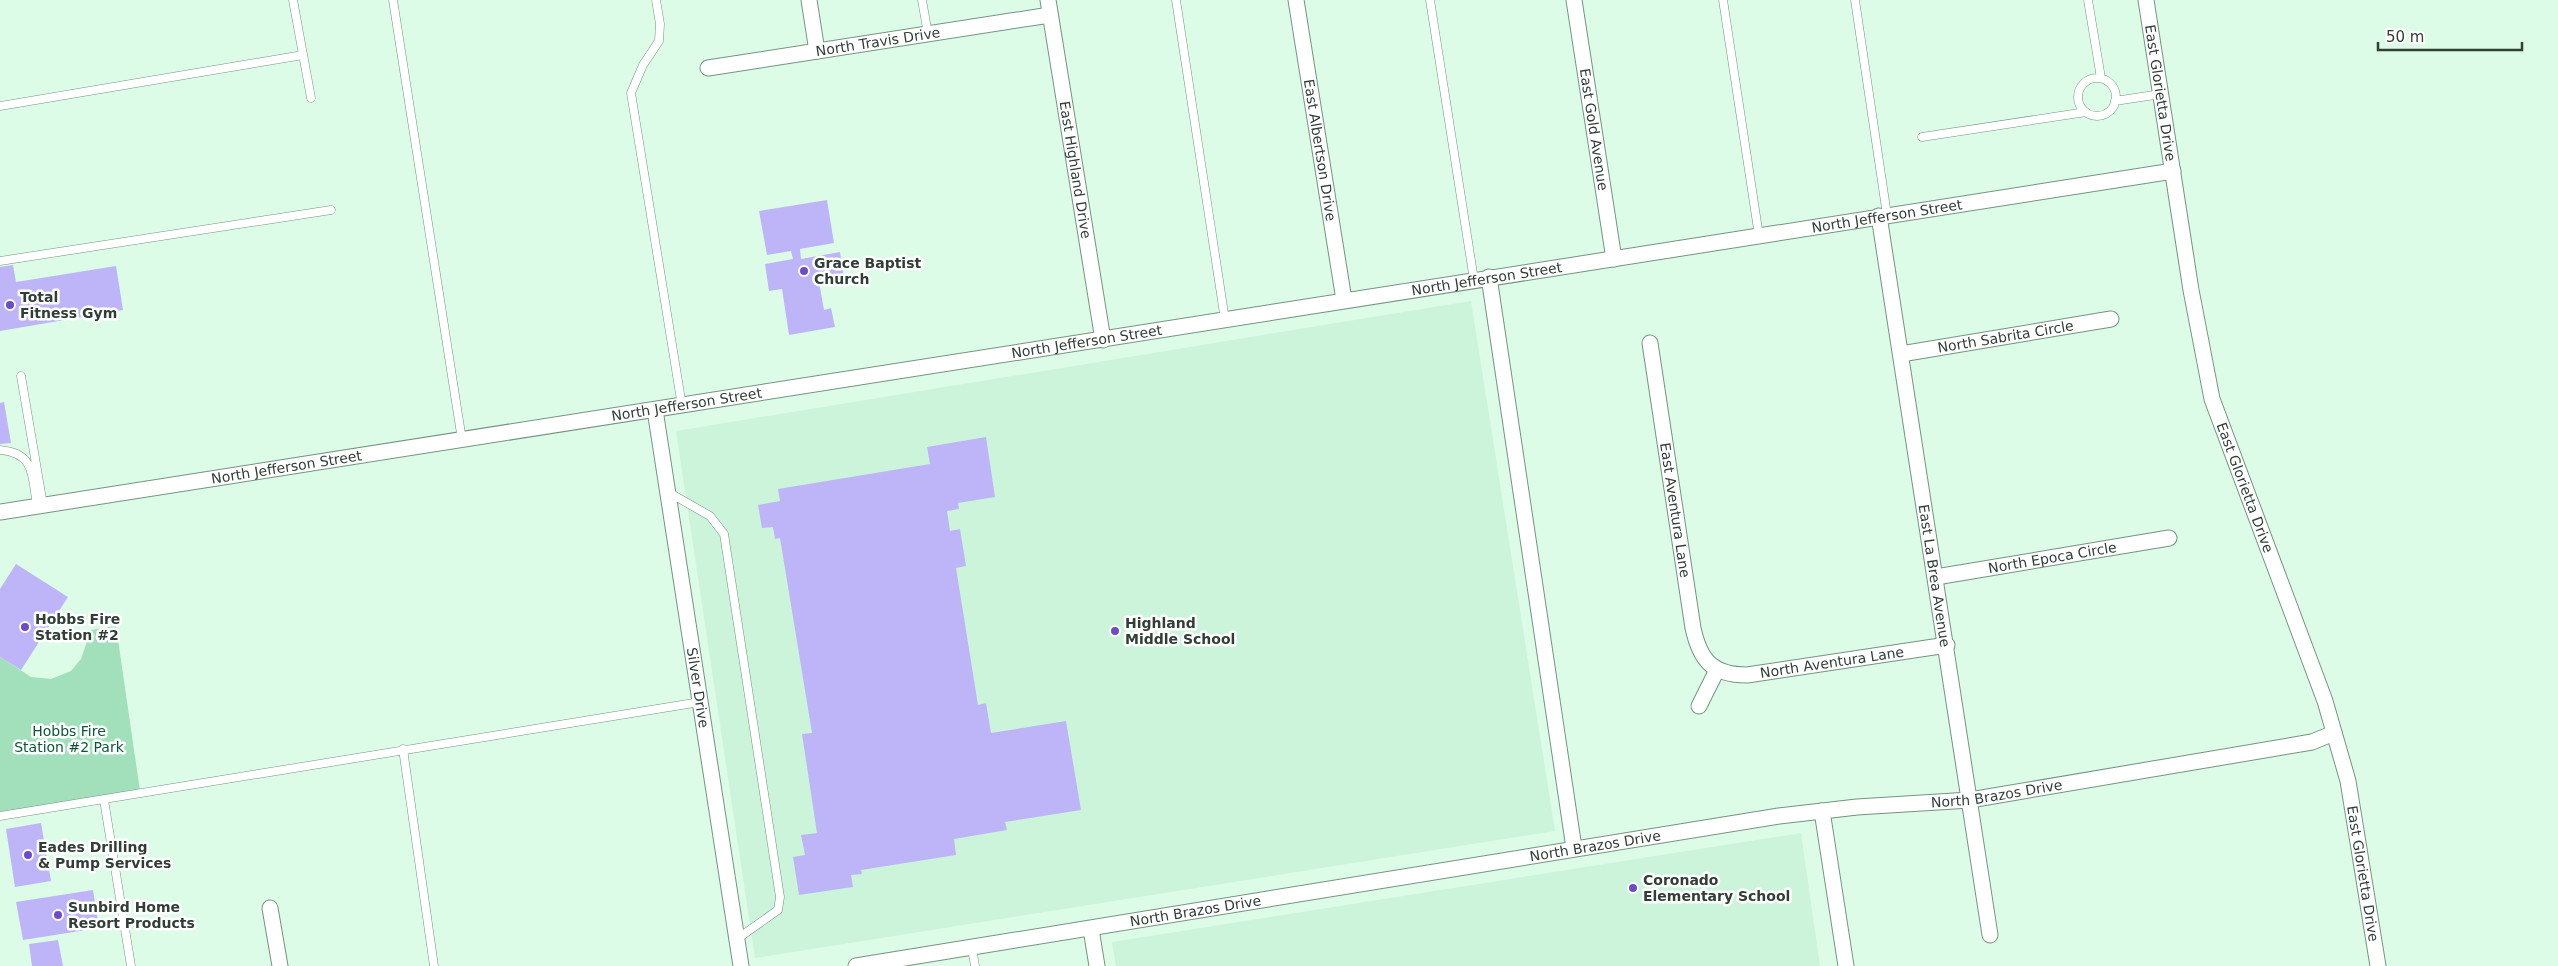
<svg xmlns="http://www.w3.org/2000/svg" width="2558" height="966" font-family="'DejaVu Sans',sans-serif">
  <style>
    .built { fill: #ccf4db }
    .green { fill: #a1e0bb }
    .building { fill: #beb5f8 }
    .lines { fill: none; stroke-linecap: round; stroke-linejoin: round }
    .service-casing { stroke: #759381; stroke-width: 9 }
    .minor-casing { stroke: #759381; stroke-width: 17 }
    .service { stroke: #fff; stroke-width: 8 }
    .minor { stroke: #fff; stroke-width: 15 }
    .poi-dot { fill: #6b4dc6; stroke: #fff; stroke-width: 2 }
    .labels { text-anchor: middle; stroke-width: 5; stroke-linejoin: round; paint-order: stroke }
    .street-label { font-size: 14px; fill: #313e36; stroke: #fff }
    .poi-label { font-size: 14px; font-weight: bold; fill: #313e36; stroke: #fff; text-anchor: start }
    .park-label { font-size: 14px; fill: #0b5636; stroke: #fff }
  </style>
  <rect width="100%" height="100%" fill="#dcfce8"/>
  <!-- built -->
  <path class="built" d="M1471,301L1555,831L755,958L676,431Z
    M1801,833L1820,966H1116L1112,942Z"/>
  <!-- green -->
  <path class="green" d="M116,626L140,791L0,812V657L31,677L51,679L71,671L81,659L91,630Z"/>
  <!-- building -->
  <path class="building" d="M827,200L834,243L800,249L801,259L840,252L844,278L819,282L824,310L831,308L835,327L789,335L782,289L769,291L765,264L793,259L791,251L767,255L759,211Z
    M13,265L16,282L116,266L123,310L0,331V267Z
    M4,402L11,443L0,444V403Z
    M986,437L995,497L958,503L959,509L947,511L950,531L960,529L966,566L956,568L978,705L986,703L991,733L1066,721L1081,810L1005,822L1007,830L954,839L956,855L861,870L862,874L851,875L853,887L799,895L793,857L805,855L801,835L817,833L802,734L812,733L780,538L775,539L773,527L762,528L758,505L780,501L778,489L930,464L927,447Z
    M16,564L68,597L21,670L0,657V589Z
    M41,823L51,881L15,887L6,829Z
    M93,890L99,928L23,940L16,902Z
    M58,940L63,966H32L29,944Z"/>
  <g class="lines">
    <defs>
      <path id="service" d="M293,0L311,98
        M393,0L462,440
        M656,0L660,24L659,41L643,65L631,93L682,406
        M922,0L928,34
        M1176,0L1225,320
        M1430,0L1474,280
        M1723,0L1759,236
        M1855,0L1887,215
        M2088,0L2101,78
        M2078 97a19 19 0 1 1 38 0a19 19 0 1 1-38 0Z
        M2115,101L2161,94
        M0,106L303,55
        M1922,137L2086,112
        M0,261L331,210
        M21,376L43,505
        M0,450C36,453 32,477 37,506
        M668,492L710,516L724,534L780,897L778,910L737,939
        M403,749L434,966
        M104,800L131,966
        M0,816L700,702
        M972,948L975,966"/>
      <g id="minor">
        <path d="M809,0L817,51"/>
        <path id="s1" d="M1048,0L1103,340"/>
        <path id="s2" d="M1296,0L1344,300"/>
        <path id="s3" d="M1574,0L1614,259"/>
        <path id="s4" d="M2146,0L2191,290L2212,399L2325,701L2348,781L2378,966"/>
        <path id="s5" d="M708,68L1050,15"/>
        <path id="s6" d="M1879,216L1990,935"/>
        <path d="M1489,277L1574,848"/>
        <path id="s7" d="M1650,343L1693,628C1700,660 1712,675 1747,675L1947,645"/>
        <path id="s8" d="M1901,354L2111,319"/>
        <path id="s9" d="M655,410L741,966"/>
        <path id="s10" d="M0,512L2173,171"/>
        <path id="s11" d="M1936,577L2169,538"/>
        <path d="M1699,706L1717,670"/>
        <path d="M1822,811L1846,966"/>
        <path d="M270,908L280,966"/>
        <path d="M1091,929L1097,966"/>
        <path id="s12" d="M856,966L1779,816L1857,807L1970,800L2312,742L2334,733"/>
      </g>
    </defs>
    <!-- service casing -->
    <use href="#service" class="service-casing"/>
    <!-- minor casing -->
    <use href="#minor" class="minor-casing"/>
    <!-- service -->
    <use href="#service" class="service"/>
    <!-- minor -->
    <use href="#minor" class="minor"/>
  </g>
  <!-- markers -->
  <g class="poi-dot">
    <circle cx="804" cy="271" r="5"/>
    <circle cx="10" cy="305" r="5"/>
    <circle cx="25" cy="627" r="5"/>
    <circle cx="1115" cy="631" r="5"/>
    <circle cx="28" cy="855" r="5"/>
    <circle cx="1633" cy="888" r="5"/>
    <circle cx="58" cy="915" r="5"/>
  </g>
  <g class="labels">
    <!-- street labels -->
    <g class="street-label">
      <text dy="5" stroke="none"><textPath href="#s5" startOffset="172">North Travis Drive</textPath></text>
      <text dy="5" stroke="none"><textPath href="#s4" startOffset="94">East Glorietta Drive</textPath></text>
      <text dy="5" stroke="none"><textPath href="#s3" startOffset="131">East Gold Avenue</textPath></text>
      <text dy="5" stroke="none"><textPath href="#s2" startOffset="152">East Albertson Drive</textPath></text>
      <text dy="5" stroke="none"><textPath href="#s1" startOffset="172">East Highland Drive</textPath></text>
      <text dy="5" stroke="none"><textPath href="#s10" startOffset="1910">North Jefferson Street</textPath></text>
      <text dy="5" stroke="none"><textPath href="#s10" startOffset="1505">North Jefferson Street</textPath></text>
      <text dy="5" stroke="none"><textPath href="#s8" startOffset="106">North Sabrita Circle</textPath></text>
      <text dy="5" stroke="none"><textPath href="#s10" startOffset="1100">North Jefferson Street</textPath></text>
      <text dy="5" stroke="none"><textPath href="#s10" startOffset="695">North Jefferson Street</textPath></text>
      <text dy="5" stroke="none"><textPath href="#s10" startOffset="290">North Jefferson Street</textPath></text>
      <text dy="5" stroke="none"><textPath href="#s4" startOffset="499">East Glorietta Drive</textPath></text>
      <text dy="5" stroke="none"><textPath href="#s7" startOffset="169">East Aventura Lane</textPath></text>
      <text dy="5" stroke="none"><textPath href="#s11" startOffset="118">North Epoca Circle</textPath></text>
      <text dy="5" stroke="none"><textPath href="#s6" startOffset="364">East La Brea Avenue</textPath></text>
      <text dy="5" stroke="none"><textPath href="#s7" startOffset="454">North Aventura Lane</textPath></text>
      <text dy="5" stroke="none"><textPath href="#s9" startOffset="281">Silver Drive</textPath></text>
      <text dy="5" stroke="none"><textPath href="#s12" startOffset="1154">North Brazos Drive</textPath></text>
      <text dy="5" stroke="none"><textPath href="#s12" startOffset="749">North Brazos Drive</textPath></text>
      <text dy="5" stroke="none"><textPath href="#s4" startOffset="904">East Glorietta Drive</textPath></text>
      <text dy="5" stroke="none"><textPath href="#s12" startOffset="344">North Brazos Drive</textPath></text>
    </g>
    <!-- poi labels -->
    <g class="poi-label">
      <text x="814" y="268">Grace Baptist<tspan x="814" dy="16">Church</tspan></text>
      <text x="20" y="302">Total<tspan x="20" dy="16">Fitness Gym</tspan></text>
      <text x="35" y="624">Hobbs Fire<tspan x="35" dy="16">Station #2</tspan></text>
      <text x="1125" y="628">Highland<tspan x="1125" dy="16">Middle School</tspan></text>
      <text x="38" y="852">Eades Drilling<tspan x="38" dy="16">&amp; Pump Services</tspan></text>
      <text x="1643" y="885">Coronado<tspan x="1643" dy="16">Elementary School</tspan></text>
      <text x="68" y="912">Sunbird Home<tspan x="68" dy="16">Resort Products</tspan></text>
    </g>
    <!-- park labels -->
    <g class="park-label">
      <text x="69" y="736">Hobbs Fire<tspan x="69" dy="16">Station #2 Park</tspan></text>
    </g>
  </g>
  <!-- scale -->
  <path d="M2378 42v8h144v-8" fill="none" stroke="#313e36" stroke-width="2.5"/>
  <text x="2386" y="42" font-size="15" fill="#313e36" stroke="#ffffff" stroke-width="4" paint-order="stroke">50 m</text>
</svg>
